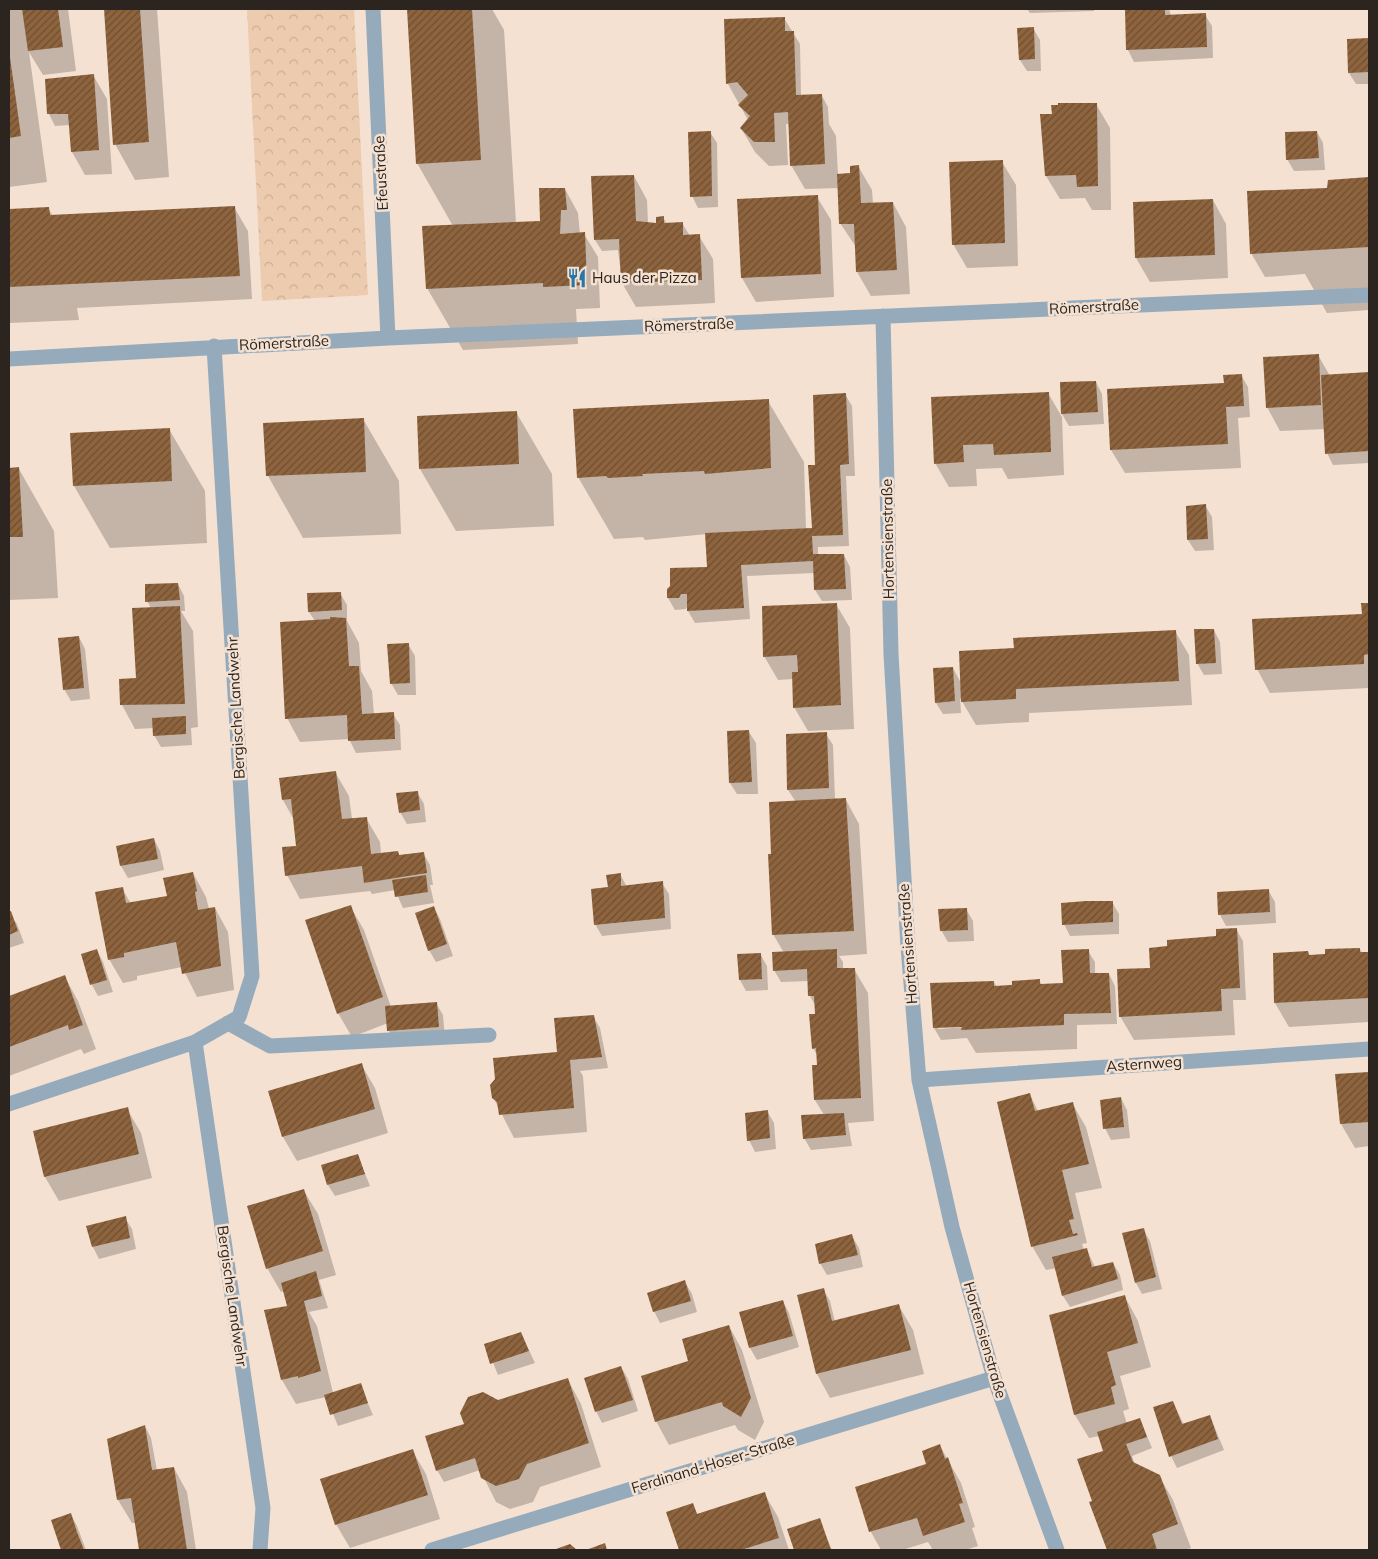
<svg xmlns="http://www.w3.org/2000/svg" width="1378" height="1559" font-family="Mulish,sans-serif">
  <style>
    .forest { fill: url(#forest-crowns) }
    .shadow { fill: #0003; fill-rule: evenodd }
    .building { fill: url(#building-hatch) }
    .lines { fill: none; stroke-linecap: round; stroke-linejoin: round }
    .minor { stroke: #95aabb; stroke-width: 15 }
    .labels { text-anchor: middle; stroke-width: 5; stroke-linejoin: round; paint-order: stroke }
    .street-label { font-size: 15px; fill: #2c251f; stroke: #f4e1d1 }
    .poi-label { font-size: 15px; fill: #2c251f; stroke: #f4e1d1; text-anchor: start }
  </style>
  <defs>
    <pattern id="forest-crowns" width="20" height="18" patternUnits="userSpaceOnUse" patternTransform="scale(1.25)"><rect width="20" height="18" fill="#edcbae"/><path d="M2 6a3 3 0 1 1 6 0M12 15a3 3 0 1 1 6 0" fill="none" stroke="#cbae95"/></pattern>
    <pattern id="building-hatch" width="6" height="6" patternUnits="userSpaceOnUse" patternTransform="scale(1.25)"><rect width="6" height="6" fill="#8e643e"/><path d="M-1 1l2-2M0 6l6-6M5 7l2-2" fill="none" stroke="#6e4e31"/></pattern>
  </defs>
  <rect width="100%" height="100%" fill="#f4e1d1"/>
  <!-- forest -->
  <path class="forest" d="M247,9H354L368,295L262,301Z"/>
  <!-- shadow -->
  <path class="shadow" d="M9,9H68L76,71L43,75L29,52L47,182L9,187Z
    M105,9H157L169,177L135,180L115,144Z
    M408,9H492L504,30L516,223L542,226L565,189L578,213L580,234H584L598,257L600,308L576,309L578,344L463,350L427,288L453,226L417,163Z
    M1027,9H1094V11L1030,13Z
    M1126,9H1169L1171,16L1205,15L1212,26L1213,58L1134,62L1128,50Z
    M784,18L800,44L801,96H822L828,107L829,124L836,136L838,175L851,174L858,166L872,190L873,204L893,203L906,227L910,294L871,296L857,272L856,247L840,223L839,188L805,189L791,165L790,124H786L788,165L769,166L755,152L741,128L748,120L728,84Z
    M1033,28L1040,40L1041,71H1027L1020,60Z
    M1369,39V84H1356L1349,73L1348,40Z
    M93,75L107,99L112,174L85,175L72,152L70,125L55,126L49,114Z
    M1096,104L1110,128L1111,210H1092L1085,198L1060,199L1046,176L1053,115Z
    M710,132L717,143L718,207L698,208L692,196Z
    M1317,132L1323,143L1325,170L1294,171L1287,159Z
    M1002,162L1016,185L1018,266L967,268L953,244Z
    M634,176L647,200L648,223L658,224L663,217L667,224L682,223L690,236H699L713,259L715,303L636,307L622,283L618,250L602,251L595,240Z
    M1369,179V310L1327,313L1305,274L1265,277L1251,253L1328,189L1329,181Z
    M817,197L831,220L834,297L756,302L742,278Z
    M1213,200L1226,224L1228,278L1150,282L1136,258Z
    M234,207L248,231L252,299L77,308L79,320L9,323V210L48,208L53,216Z
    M1318,355L1330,376L1369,374V463L1333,465L1327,453L1325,429L1280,431L1267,407Z
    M1241,375L1248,387L1250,417L1238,418L1241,468L1125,473L1111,450Z
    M1096,382L1102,394L1104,424L1069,426L1062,414Z
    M1048,393L1062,417L1064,475L1008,479L1002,468L976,469L977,486L949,487L935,463L933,398Z
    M845,394L852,406L855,476H846L849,546L818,547V555H844L850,567L852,600L822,601L815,590L814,573L747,576L750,619L695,623L688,611V605L686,609L675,610L668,598L708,568L707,534L645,540L643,537L614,539L578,477L768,401L804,462L806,530L813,529L816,466Z
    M516,412L552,474L554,526L456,531L420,469L418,417Z
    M363,419L399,481L401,534L303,538L268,476L264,425Z
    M169,429L205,491L207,543L110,548L74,486Z
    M9,469H19L54,531L58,598L9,600Z
    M1205,505L1212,517L1214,550L1195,551L1188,540Z
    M178,584L184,596L185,611H181L193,631L198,727L191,728L192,745L161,747L154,735V728L135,729L122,705L137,679L151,608L147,601Z
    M340,593L347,605V621L359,643L361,671L372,691L374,715L393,714L400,725L401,750L356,753L349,739L300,742L287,718L315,621L309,612Z
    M836,604L850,628L854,729L808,731L794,707L793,679L778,680L764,656Z
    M1369,604V688L1270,693L1257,669L1363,615L1362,605Z
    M1214,630L1220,642L1222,674L1204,675L1197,663Z
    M1175,631L1189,655L1192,705L1029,713V722L976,725L960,698L961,713L943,714L936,703L953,668L961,683L1015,649Z
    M79,637L85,649L90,699L71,701L64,689Z
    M408,644L415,656L416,695H398L391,683Z
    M749,732L756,743L758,794H737L730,783Z
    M826,734L833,745L835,800H846L859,824L867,954L839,956L843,962V969H854L868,993L874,1121L848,1123L852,1146L811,1150L804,1138L824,1115L815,1100L814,1066H819L818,1057L813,1048L816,1007L810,996L809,981L781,982L774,970L784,953L773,934L772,854L796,802L788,790Z
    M335,772L349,796L352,819L366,818L380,842L381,854L398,852L400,856L423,853L430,865L433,885H430L434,903L403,908L395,890L372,894L370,891L300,899L287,875L297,847L294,820L283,800L280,779Z
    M417,792L424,804L426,822L407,824L400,812Z
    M154,839L160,851L164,870L128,878L121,866L117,847Z
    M193,873L206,897L209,909L215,908L228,932L234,990L197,997L182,967L137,976V980L123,983L109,959L122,888L131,904L168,897Z
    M620,874L627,887L662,883L669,894L671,929L602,936L595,924L609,888Z
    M1268,890L1275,902L1276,923L1226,926L1220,915Z
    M1112,902L1119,914V934L1070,936L1064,924Z
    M350,906L364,930L391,1007L436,1003L443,1015L445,1039L395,1042L389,1031L388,1023L352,1037L338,1013Z
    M434,908L440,919L453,956L436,962L429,950Z
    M966,909L973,921L974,941L948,942L941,930Z
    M9,913L17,924L24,943L9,948Z
    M1236,929L1243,941L1246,1000H1233L1235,1035L1134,1040L1120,1016L1151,969Z
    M1360,949L1362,953H1369V1022L1289,1027L1275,1003L1308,952L1310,956Z
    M97,950L103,962L113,992L98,996L92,985Z
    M1088,951L1095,962V974H1109L1115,986L1117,1024L1077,1025V1049L976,1053L967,1038L941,1040L934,1028L932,984L994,982L997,987L1039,980L1042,985L1062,984ZM967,1025V1027L938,1029V1027Z
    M760,954L767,966L768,990L746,991L740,980Z
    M65,977L78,1001L96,1049L84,1054L81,1049L9,1076V997Z
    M593,1016L600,1028L608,1068L580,1071L583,1076L587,1132L514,1138L493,1097L560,1053Z
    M361,1064L375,1088L388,1133L297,1161L283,1137L270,1092Z
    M1369,1073V1146L1355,1148L1341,1124L1337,1076Z
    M1030,1095L1038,1111L1072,1103L1086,1127L1102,1188L1075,1193L1087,1243L1082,1244L1084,1250H1087L1095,1267L1113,1263L1120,1275L1123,1290L1070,1307L1063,1296L1056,1268L1046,1270L1032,1246Z
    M1121,1098L1127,1110L1130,1138L1111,1140L1105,1128Z
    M127,1109L141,1133L152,1178L59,1201L45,1177L34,1132Z
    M767,1111L774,1123L776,1149L755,1152L749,1140Z
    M358,1156L370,1186L335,1196L328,1185L323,1166Z
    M304,1191L318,1214L336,1275L319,1280L328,1308L309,1312L317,1326L333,1393L360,1385L373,1415L338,1426L326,1397L296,1404L282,1380L266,1311L289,1307L284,1291L281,1292L267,1268Z
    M125,1218L132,1229L136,1249L99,1259L93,1247L88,1227Z
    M1143,1229L1150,1241L1162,1289L1142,1294L1136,1283Z
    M852,1236L859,1248L863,1267L827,1275L820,1263Z
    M685,1282L692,1294L697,1312L660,1323L654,1311Z
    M823,1289L830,1301L835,1322L899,1306L913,1330L924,1374L830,1398L817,1374L798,1296Z
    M1125,1297L1138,1321L1151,1367L1120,1376L1129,1409L1123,1411L1127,1424L1140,1419L1152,1448L1132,1456L1135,1465L1159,1476L1173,1500L1191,1548L1185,1550H1108L1090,1503L1094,1502L1105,1452L1099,1436L1089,1438L1075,1415Z
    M783,1301L789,1313L799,1347L757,1360L750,1348L741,1313Z
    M729,1326L742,1350L764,1422L755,1440L738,1430L735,1425L669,1445L656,1421L690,1362Z
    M521,1333L535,1363L498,1375L486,1345Z
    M621,1367L628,1379L638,1411L602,1423L596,1411Z
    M568,1380L581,1404L601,1467L540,1487L533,1502L510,1509L496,1502L480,1470L444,1482L437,1470L498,1402Z
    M1173,1402L1184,1425L1210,1416L1224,1450L1177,1468L1171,1456Z
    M145,1426L151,1438L157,1471L174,1468L187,1492L196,1550H141L136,1523H132L118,1500Z
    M940,1446L961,1483L975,1527L972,1528L978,1546L965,1550H933L928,1542L902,1550H881L871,1532L857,1488L928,1465Z
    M412,1450L426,1474L440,1519L350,1548L336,1524Z
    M764,1493L778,1517L789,1550H680L668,1513L692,1504L698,1515Z
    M71,1515L77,1526L86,1550H62L52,1521Z
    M819,1520L832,1550H795L788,1530Z"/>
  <!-- building -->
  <path class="building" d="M22,9H58L63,47L28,51Z
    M104,9H140L149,142L113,145Z
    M407,9H472L481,160L416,164Z
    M1125,9H1165V15L1206,13L1207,47L1126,50Z
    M785,17V31H794L796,95L822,94L825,164L790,166L788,112L774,113L775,142H754L740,128L750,116L738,105L748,95L737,82L726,84L724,19Z
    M1034,27L1035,59L1019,60L1017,28Z
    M1369,38V72L1348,73L1347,39Z
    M9,50L21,136L9,138Z
    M94,74L99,150L71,152L68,114H47L45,79Z
    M1058,103H1097L1098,186L1077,187L1076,175L1045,176L1040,114H1052L1051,105H1058Z
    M711,131L712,196L690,197L688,132Z
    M1317,131L1319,158L1286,160L1285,132Z
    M1003,160L1005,243L952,245L949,162Z
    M859,165L861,203L893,202L897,270L856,272L854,224H839L837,174L850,173V166Z
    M634,175L636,221L656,223V217L664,216V223L683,222V235L700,234L702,280L621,283L619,239L594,240L591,176Z
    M1369,177V247L1250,254L1247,191L1327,188L1328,180Z
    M539,188H565L567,210H561L560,234L585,232L587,285L543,287V283L426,289L422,226L540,221Z
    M818,195L821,274L741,278L737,199Z
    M1213,199L1215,255L1135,258L1133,202Z
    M235,206L240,276L9,287V209L49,207L50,215Z
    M1319,354L1321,405L1266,408L1263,357Z
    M1369,372V451L1325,454L1321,375Z
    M1242,374L1244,406L1226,407L1228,444L1110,450L1107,389L1224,383L1223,375Z
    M1096,381L1098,412L1061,414L1060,382Z
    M1049,392L1051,452L994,455L993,444L963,445L964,462L934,464L931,397Z
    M846,393L849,464L840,465L843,535L812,536L813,554H844L846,589L814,590L813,561L741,565L744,608L687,611V594H681L679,598H667V589L670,586V568L707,567L705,533L812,528L808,465H815L813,395Z
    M769,399L771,468L705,474L704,471L642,474L643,476L608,478L606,476L577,478L573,409Z
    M517,411L519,464L419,469L417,416Z
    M364,418L366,472L266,476L263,423Z
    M170,428L172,481L73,486L70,433Z
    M19,467L23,537H9V468Z
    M1206,504L1208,539L1187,540L1186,506Z
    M178,583L180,600L145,602V584Z
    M341,592L342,610L308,612L307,593Z
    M837,603L841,705L793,708L792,672H798L797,655L763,657L762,606Z
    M1361,603H1369V654L1364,655V664L1255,670L1252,619L1362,614Z
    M180,606L185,704L120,705L119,679L136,678L132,608Z
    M330,617L346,618L349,666H359L362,714L394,712L395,739L348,741L347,715L285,719L280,622L330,619Z
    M1194,629H1214L1216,663L1196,664Z
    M1176,630L1179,681L1016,689V699L961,702L959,651L1014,648L1013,638Z
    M79,636L84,688L63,690L58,638Z
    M409,643L410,683L390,684L387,644Z
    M953,667L955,701L935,703L933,668Z
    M186,716V734L153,736L152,718Z
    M749,730L752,782L729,783L727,731Z
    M827,732L829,788L787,790L786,734Z
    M336,771L342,819L367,817L371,854L398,851L399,855L424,852L427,873L364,883L362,866L285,876L282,847L296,846L291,799L282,800L279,778Z
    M418,791L420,810L399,813L396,793Z
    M846,798L854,931L772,935L768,854H771L769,802Z
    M154,838L158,859L120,866L116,846Z
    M193,872L197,891L195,892L198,910L215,907L221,966L182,974L176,942L124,953V957L108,960L95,892L123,887L126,903L167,896L163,878Z
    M621,873V886L663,881L665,918L594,925L591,889L608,887L606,875Z
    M426,875L428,892L395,897L392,880Z
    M1269,889L1270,912L1218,915L1217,892Z
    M1086,901H1113V922L1062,925L1061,903Z
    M351,905L383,997L337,1014L305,920Z
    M434,906L447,944L428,951L415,913Z
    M967,908L968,930L940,931L938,909Z
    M11,911L18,931L9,935V912Z
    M1237,928L1240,988L1221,989L1222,1011L1119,1017L1117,969L1150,968L1149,948L1167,946V940L1216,936V929Z
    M1360,948V952H1369V998L1274,1003L1273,953L1308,951L1309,955L1325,954V949Z
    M97,949L107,980L90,985L81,954Z
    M837,949V968H855L861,1098L814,1100L812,1065H817L816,1048L812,1049L809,1014H815L814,996H808L807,969L773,971L772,952Z
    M1089,949L1090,973H1109L1111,1013L1064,1014V1025L961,1030L962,1027L933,1028L930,983L994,981V986L1012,985V981L1040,979V984L1063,983L1061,950Z
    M761,953L762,979L739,980L737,954Z
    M65,975L83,1025L69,1030L68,1025L9,1047V996Z
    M437,1002L439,1027L387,1031L385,1006Z
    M594,1015L602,1057L570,1060L574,1108L499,1115L497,1102L492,1098L490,1085L495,1079L493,1058L557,1052L554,1018Z
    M362,1063L375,1109L282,1137L268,1091Z
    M1369,1072V1122L1340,1124L1335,1074Z
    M1030,1093L1035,1111L1073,1102L1089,1164L1062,1170L1074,1219L1069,1220L1073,1234L1077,1233L1078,1235L1031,1247L997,1102Z
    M1121,1097L1124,1127L1103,1129L1100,1100Z
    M128,1107L139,1154L44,1177L33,1131Z
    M768,1110L770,1138L747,1141L745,1113Z
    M844,1113L846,1135L803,1139L801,1115Z
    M358,1154L365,1174L327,1185L321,1165Z
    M304,1189L323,1251L266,1269L247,1206Z
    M126,1216L130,1238L92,1247L86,1226Z
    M1144,1228L1156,1277L1135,1283L1122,1233Z
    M852,1234L858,1255L819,1264L815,1244Z
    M1087,1248L1092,1267L1113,1262L1118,1279L1062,1296L1052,1257Z
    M316,1271L322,1296L304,1301L321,1371L298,1378V1376L281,1380L264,1310L287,1306L281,1283Z
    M685,1280L691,1301L653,1312L647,1293Z
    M824,1288L832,1321L899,1304L911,1350L816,1374L797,1295Z
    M1125,1295L1138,1343L1107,1352L1116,1385L1111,1387L1115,1404L1074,1415L1049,1315Z
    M783,1300L793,1336L749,1348L739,1312Z
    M729,1325L751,1398L741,1417L723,1406L722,1402L655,1422L641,1376L688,1361L682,1339Z
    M521,1332L529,1351L490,1364L484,1344Z
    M621,1366L633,1400L595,1412L584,1378Z
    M568,1378L589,1443L527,1464L519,1479L496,1486L481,1478L475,1458L436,1471L425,1436L464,1424L460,1413L468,1397L483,1392L498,1400Z
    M361,1383L368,1403L330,1415L324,1395Z
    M1173,1401L1182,1424L1210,1415L1218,1439L1169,1457L1153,1407Z
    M1140,1418L1147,1437L1126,1444L1133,1462L1160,1475L1178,1524L1152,1534L1157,1550H1107L1089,1502L1092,1501L1077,1459L1103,1451L1097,1432Z
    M145,1425L152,1470L174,1467L187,1550H139L131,1498L117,1500L107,1439Z
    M940,1444L945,1459L948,1457L963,1503L959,1504L965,1522L923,1536L917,1518L869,1532L855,1487L926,1464L922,1451Z
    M413,1449L428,1495L335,1525L320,1479Z
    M765,1492L779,1538L741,1550H679L666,1512L693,1503L697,1514Z
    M71,1513L77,1532L84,1550H61L51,1520Z
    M820,1518L831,1550H794L787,1529Z
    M605,1543L607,1550H586Z
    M570,1544L577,1550H556V1549Z"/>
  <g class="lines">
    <!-- minor -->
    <path class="minor" d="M373,9L388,338
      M883,316L891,654L908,947L919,1080L952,1227L994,1378L1057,1550
      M214,346L252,976L239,1017L195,1042L263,1508L260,1550
      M9,359L388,338L1369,295
      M228,1023L270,1046L489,1035
      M919,1080L1369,1049
      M9,1104L195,1042
      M432,1550L994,1378"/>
  </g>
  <!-- icons -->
  <defs>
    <symbol id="restaurant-bare" viewBox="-9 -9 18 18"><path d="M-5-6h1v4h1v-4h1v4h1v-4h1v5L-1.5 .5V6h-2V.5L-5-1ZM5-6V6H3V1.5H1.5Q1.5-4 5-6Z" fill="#2976a8" stroke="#f4e1d1" stroke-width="2.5" paint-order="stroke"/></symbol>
  </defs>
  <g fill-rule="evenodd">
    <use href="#restaurant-bare" x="563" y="264" width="28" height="28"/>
  </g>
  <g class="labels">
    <!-- street labels -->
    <g class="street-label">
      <text transform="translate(381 173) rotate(-93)" y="5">Efeustraße</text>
      <text transform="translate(1094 307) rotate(-3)" y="5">Römerstraße</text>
      <text transform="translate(689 325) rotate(-2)" y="5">Römerstraße</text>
      <text transform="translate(284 343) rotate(-3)" y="5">Römerstraße</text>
      <text transform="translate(888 539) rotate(-91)" y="5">Hortensienstraße</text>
      <text transform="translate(236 708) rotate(-93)" y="5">Bergische Landwehr</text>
      <text transform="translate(908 944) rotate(-94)" y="5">Hortensienstraße</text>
      <text transform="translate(1144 1064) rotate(-4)" y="5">Asternweg</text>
      <text transform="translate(232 1296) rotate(82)" y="5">Bergische Landwehr</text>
      <text transform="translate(985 1340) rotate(74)" y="5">Hortensienstraße</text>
      <text transform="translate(713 1464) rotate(-17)" y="5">Ferdinand-Hoser-Straße</text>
    </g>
    <!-- poi labels -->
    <g class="poi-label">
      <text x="592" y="283">Haus der Pizza</text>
    </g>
  </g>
  <!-- border -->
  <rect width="1378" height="1559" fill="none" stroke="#2c251f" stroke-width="20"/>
</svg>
